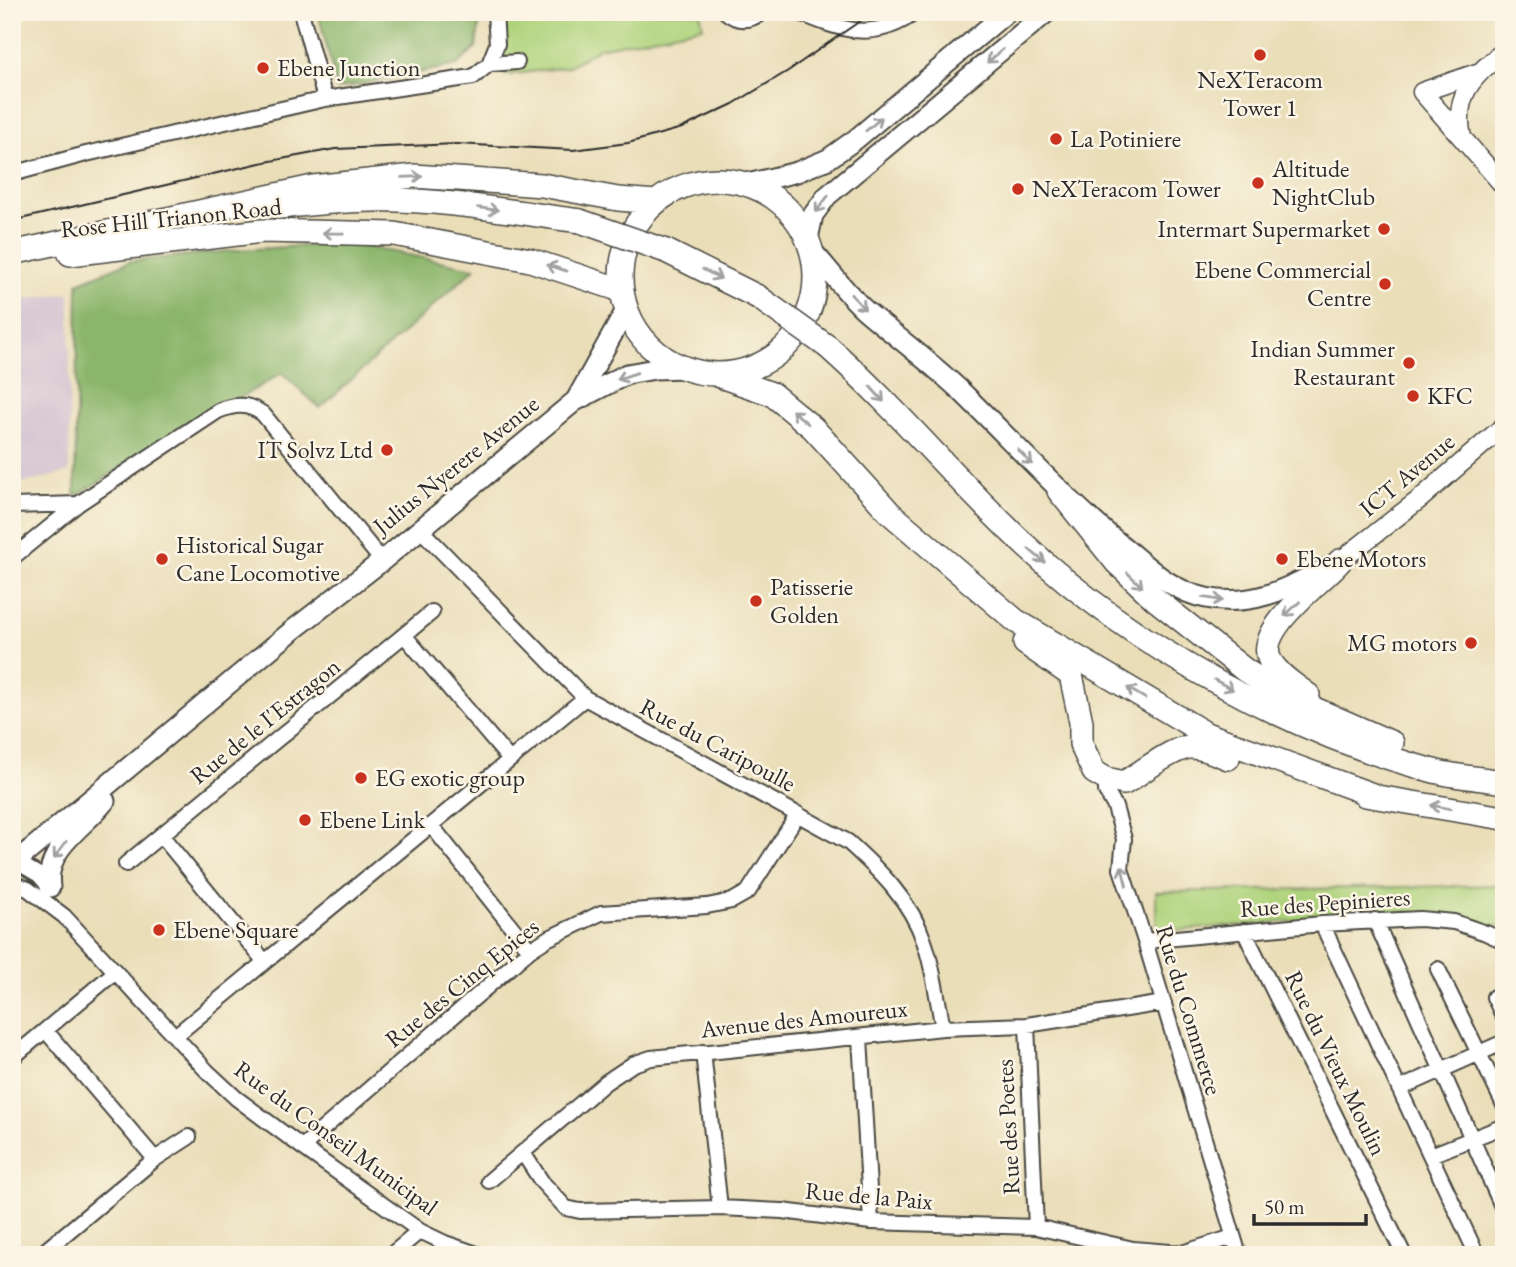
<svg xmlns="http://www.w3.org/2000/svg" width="1516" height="1267" font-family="'EB Garamond',serif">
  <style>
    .industrial { fill: #cfbdcf }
    .green { fill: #afd37b; stroke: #6d7f53; stroke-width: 2 }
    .forest { fill: #8bb56b; stroke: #5b704b; stroke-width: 2 }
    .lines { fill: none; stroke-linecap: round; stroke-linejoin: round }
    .minor-casing { stroke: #484640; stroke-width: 18 }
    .tertiary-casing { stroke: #484640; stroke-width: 21 }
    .secondary-casing { stroke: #484640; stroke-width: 23 }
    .primary-casing { stroke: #484640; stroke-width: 26 }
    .minor { stroke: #fff; stroke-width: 14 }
    .tertiary { stroke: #fff; stroke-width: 18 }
    .secondary { stroke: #fff; stroke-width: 19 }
    .primary { stroke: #fff; stroke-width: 23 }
    .tram { stroke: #2b2b2b; stroke-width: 2 }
    .primary-bridge-casing { stroke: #484640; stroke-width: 26; stroke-linecap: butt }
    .primary-bridge { stroke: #fff; stroke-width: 23 }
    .oneway { stroke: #a0a0a0 }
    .poi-dot { fill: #c8321e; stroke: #fcf5e5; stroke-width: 2.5 }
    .labels { text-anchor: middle; stroke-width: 5; stroke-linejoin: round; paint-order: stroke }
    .poi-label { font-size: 24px; fill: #2b2b2b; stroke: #fcf5e5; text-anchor: start }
    .street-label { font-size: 24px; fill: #2b2b2b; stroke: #fcf5e5 }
  </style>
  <rect width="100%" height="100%" fill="#fcf5e5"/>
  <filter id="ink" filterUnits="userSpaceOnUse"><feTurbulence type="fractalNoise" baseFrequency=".0143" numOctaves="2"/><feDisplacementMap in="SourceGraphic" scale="14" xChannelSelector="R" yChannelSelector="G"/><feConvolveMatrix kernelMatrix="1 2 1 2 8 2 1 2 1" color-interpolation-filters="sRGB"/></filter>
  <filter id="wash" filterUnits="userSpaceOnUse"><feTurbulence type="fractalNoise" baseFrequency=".00686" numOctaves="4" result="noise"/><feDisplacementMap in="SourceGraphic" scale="28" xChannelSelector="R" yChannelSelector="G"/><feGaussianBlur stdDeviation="1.57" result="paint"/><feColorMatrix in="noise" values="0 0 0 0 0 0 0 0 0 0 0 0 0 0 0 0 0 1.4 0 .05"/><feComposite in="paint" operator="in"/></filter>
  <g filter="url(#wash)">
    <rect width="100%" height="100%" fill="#eadeb9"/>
    <!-- industrial -->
    <path class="industrial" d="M70,293L69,472L12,486V301Z"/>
    <!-- green -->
    <path class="green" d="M502,12H700L703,27L600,48L567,67L506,75Z
      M1504,885V925L1490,926L1452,915L1412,912L1156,932V892Z"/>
    <!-- forest -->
    <path class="forest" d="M318,12H481L476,48L457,65L337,89Z
      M348,243L475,268L320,408L282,373L75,496L78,283L131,261L239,250Z"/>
  </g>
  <g filter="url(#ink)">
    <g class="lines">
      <defs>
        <path id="minor" d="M301,12L325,99
          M726,12C738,22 750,21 763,12
          M797,12C841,30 873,43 916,12
          M489,64L497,44L495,12
          M12,174L86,154L325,99L473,77L489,64L517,62
          M12,506L78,504
          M420,529L585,698L848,842C878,869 911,901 924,941C934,969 937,999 943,1028
          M12,558L78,504L218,411C235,404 248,403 263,414L382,561
          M404,635L510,760
          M1106,779V791L1115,807L1124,839L1121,869L1145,941L1239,1255
          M431,825L530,950
          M161,835L265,962
          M17,862L39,875L51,889
          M126,864L432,612
          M12,883L28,889L64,916L207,1071L236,1098L302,1147L420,1231L445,1243L480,1255
          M1375,920L1504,1211
          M1322,924L1477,1255
          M1244,931L1404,1255
          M1145,941L1322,924L1420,919L1454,922L1486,933L1504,941
          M1438,969L1504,1105
          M1494,997L1504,1018
          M1027,1025L1036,1227
          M46,1031L155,1159
          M175,1036L585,698
          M860,1038L871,1222
          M703,1052L720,1208
          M12,1058L115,972
          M1399,1089L1504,1042
          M302,1147L530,950L547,939L601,913L707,906L732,901L748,892L798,814
          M523,1153L542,1182L566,1208L580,1211L720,1208L782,1211L871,1222L1036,1227L1133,1249L1182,1253L1233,1237
          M1431,1155L1504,1126
          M489,1181L606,1082L633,1064L651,1058L943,1028L1027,1025L1164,1003
          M40,1255L155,1159L189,1137
          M391,1255L420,1231"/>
        <path id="tertiary" d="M1477,73L1422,92L1504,186
          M1462,138C1453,94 1472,78 1504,51
          M1340,561L1420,499L1504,426"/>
        <path id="secondary" d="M748,184L797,172L828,159L856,139L1007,12
          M808,239L813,215L827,196L1047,12
          M813,252C830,271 847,294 866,311C899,339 933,364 964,394C1016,445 1065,499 1121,545C1148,567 1171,591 1206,598C1252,608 1288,588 1327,568
          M576,400L626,310
          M12,865L293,630L382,561L575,401L627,374L655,369L684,368
          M50,887C44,848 84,828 105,801"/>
        <path id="primary" d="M621 277a97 97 0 1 1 194 0a97 97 0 1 1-194 0Z
          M280,207C319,203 359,199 398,200C459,202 520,213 580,221
          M666,251L758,297
          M12,253L313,187L414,176L542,185L618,199L656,202
          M70,254L262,231L394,234L530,260L621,290
          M828,347C898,409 957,482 1026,546C1133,646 1289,732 1430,770C1454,777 1480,778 1504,782
          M717,375L772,394L813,428L890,513L1016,621L1206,734L1378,797
          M1059,491L1117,563L1155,599L1246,671L1294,700L1392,743
          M1025,643L1071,675L1081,722V744L1094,772L1106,779L1124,783C1141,773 1171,749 1189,747C1202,746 1216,753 1228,758
          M1308,695C1296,686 1275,673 1269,658C1257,628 1322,582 1340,561
          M1365,795L1504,818"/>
      </defs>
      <!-- minor casing -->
      <use href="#minor" class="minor-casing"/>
      <!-- tertiary casing -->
      <use href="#tertiary" class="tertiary-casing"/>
      <!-- secondary casing -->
      <use href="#secondary" class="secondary-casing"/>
      <!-- primary casing -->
      <use href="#primary" class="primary-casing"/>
      <!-- minor -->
      <use href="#minor" class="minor"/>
      <!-- tertiary -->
      <use href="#tertiary" class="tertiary"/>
      <!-- secondary -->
      <use href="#secondary" class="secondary"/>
      <!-- primary -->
      <use href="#primary" class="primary"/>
      <!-- tram -->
      <path class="tram" d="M12,221L260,163L335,149L457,144L573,150L628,143L682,128L733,104L788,71L873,12"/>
      <defs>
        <path id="primary-bridge" d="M580,221L666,251
          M758,297L828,347"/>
      </defs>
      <!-- primary-bridge casing -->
      <use href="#primary-bridge" class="primary-bridge-casing"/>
      <!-- primary-bridge -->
      <use href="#primary-bridge" class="primary-bridge"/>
    </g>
    <!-- one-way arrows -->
    <defs><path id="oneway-shaft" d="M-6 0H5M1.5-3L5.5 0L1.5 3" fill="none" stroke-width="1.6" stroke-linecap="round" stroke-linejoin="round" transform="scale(1.75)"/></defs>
    <g class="oneway">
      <use href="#oneway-shaft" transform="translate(995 56) rotate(140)"/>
      <use href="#oneway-shaft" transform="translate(874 124) rotate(-40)"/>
      <use href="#oneway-shaft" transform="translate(412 177) rotate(-2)"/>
      <use href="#oneway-shaft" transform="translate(822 204) rotate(127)"/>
      <use href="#oneway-shaft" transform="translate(488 209) rotate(8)"/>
      <use href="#oneway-shaft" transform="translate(333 233) rotate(-179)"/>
      <use href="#oneway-shaft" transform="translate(557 268) rotate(-163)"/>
      <use href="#oneway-shaft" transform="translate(712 274) rotate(27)"/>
      <use href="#oneway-shaft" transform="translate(858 302) rotate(47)"/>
      <use href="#oneway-shaft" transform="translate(627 376) rotate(161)"/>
      <use href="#oneway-shaft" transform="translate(877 394) rotate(48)"/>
      <use href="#oneway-shaft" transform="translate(800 417) rotate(-140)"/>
      <use href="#oneway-shaft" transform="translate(1025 457) rotate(46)"/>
      <use href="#oneway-shaft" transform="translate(1037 556) rotate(40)"/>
      <use href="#oneway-shaft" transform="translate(1135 580) rotate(44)"/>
      <use href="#oneway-shaft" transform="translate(1213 599) rotate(9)"/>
      <use href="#oneway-shaft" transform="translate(1292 609) rotate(137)"/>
      <use href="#oneway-shaft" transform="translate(1224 685) rotate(28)"/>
      <use href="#oneway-shaft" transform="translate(1136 693) rotate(-149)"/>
      <use href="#oneway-shaft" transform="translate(1441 807) rotate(-170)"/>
      <use href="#oneway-shaft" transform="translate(60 850) rotate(126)"/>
      <use href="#oneway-shaft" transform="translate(1124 876) rotate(-104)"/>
    </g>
  </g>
  <!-- markers -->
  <g class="poi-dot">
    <circle cx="1260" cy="55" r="7"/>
    <circle cx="263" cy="68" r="7"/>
    <circle cx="1056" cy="139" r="7"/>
    <circle cx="1258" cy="183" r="7"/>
    <circle cx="1018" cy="189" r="7"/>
    <circle cx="1384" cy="229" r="7"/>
    <circle cx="1385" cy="284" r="7"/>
    <circle cx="1409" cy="363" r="7"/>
    <circle cx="1413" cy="396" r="7"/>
    <circle cx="387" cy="450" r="7"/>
    <circle cx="162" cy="559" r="7"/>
    <circle cx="1282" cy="559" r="7"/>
    <circle cx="756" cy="601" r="7"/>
    <circle cx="1471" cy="643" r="7"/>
    <circle cx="361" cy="778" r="7"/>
    <circle cx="305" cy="820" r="7"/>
    <circle cx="159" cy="930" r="7"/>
  </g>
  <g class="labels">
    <!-- poi labels -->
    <g class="poi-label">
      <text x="277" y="76">Ebene Junction</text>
      <text x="1260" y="88" text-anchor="middle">NeXTeracom<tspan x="1260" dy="28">Tower 1</tspan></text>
      <text x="1070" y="147">La Potiniere</text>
      <text x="1272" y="177">Altitude<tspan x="1272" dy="28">NightClub</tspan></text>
      <text x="1032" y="197">NeXTeracom Tower</text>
      <text x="1370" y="237" text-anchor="end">Intermart Supermarket</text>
      <text x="1371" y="278" text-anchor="end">Ebene Commercial<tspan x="1371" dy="28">Centre</tspan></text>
      <text x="1395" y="357" text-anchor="end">Indian Summer<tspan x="1395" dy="28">Restaurant</tspan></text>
      <text x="1427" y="404">KFC</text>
      <text x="373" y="458" text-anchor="end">IT Solvz Ltd</text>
      <text x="176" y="553">Historical Sugar<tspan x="176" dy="28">Cane Locomotive</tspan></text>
      <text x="1296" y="567">Ebene Motors</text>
      <text x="770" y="595">Patisserie<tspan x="770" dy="28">Golden</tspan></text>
      <text x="1457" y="651" text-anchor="end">MG motors</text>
      <text x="375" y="786">EG exotic group</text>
      <text x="319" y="828">Ebene Link</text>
      <text x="173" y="938">Ebene Square</text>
    </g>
    <!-- street labels -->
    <g class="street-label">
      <text transform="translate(171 218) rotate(-6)" y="8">Rose Hill Trianon Road</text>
      <text transform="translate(456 465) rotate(-39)" y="8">Julius Nyerere Avenue</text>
      <text transform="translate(1407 475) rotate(-40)" y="8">ICT Avenue</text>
      <text transform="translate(265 721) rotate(-39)" y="8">Rue de le I'Estragon</text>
      <text transform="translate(718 745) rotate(28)" y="8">Rue du Caripoulle</text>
      <text transform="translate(1325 903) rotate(-4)" y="8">Rue des Pepinieres</text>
      <text transform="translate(462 983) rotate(-39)" y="8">Rue des Cinq Epices</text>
      <text transform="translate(1189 1010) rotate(73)" y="8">Rue du Commerce</text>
      <text transform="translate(804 1019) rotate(-6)" y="8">Avenue des Amoureux</text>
      <text transform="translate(1336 1063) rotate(64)" y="8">Rue du Vieux Moulin</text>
      <text transform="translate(1008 1127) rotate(-93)" y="8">Rue des Poetes</text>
      <text transform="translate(336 1138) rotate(36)" y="8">Rue du Conseil Municipal</text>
      <text transform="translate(869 1196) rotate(5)" y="8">Rue de la Paix</text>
    </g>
  </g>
  <!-- margin -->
  <rect width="1516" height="1267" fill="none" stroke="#fcf5e5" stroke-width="42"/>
  <!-- scale -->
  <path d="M1254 1214v10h112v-10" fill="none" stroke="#2b2b2b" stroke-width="3.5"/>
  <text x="1264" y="1214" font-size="21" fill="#2b2b2b" stroke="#fcf5e5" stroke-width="5" paint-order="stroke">50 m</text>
</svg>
